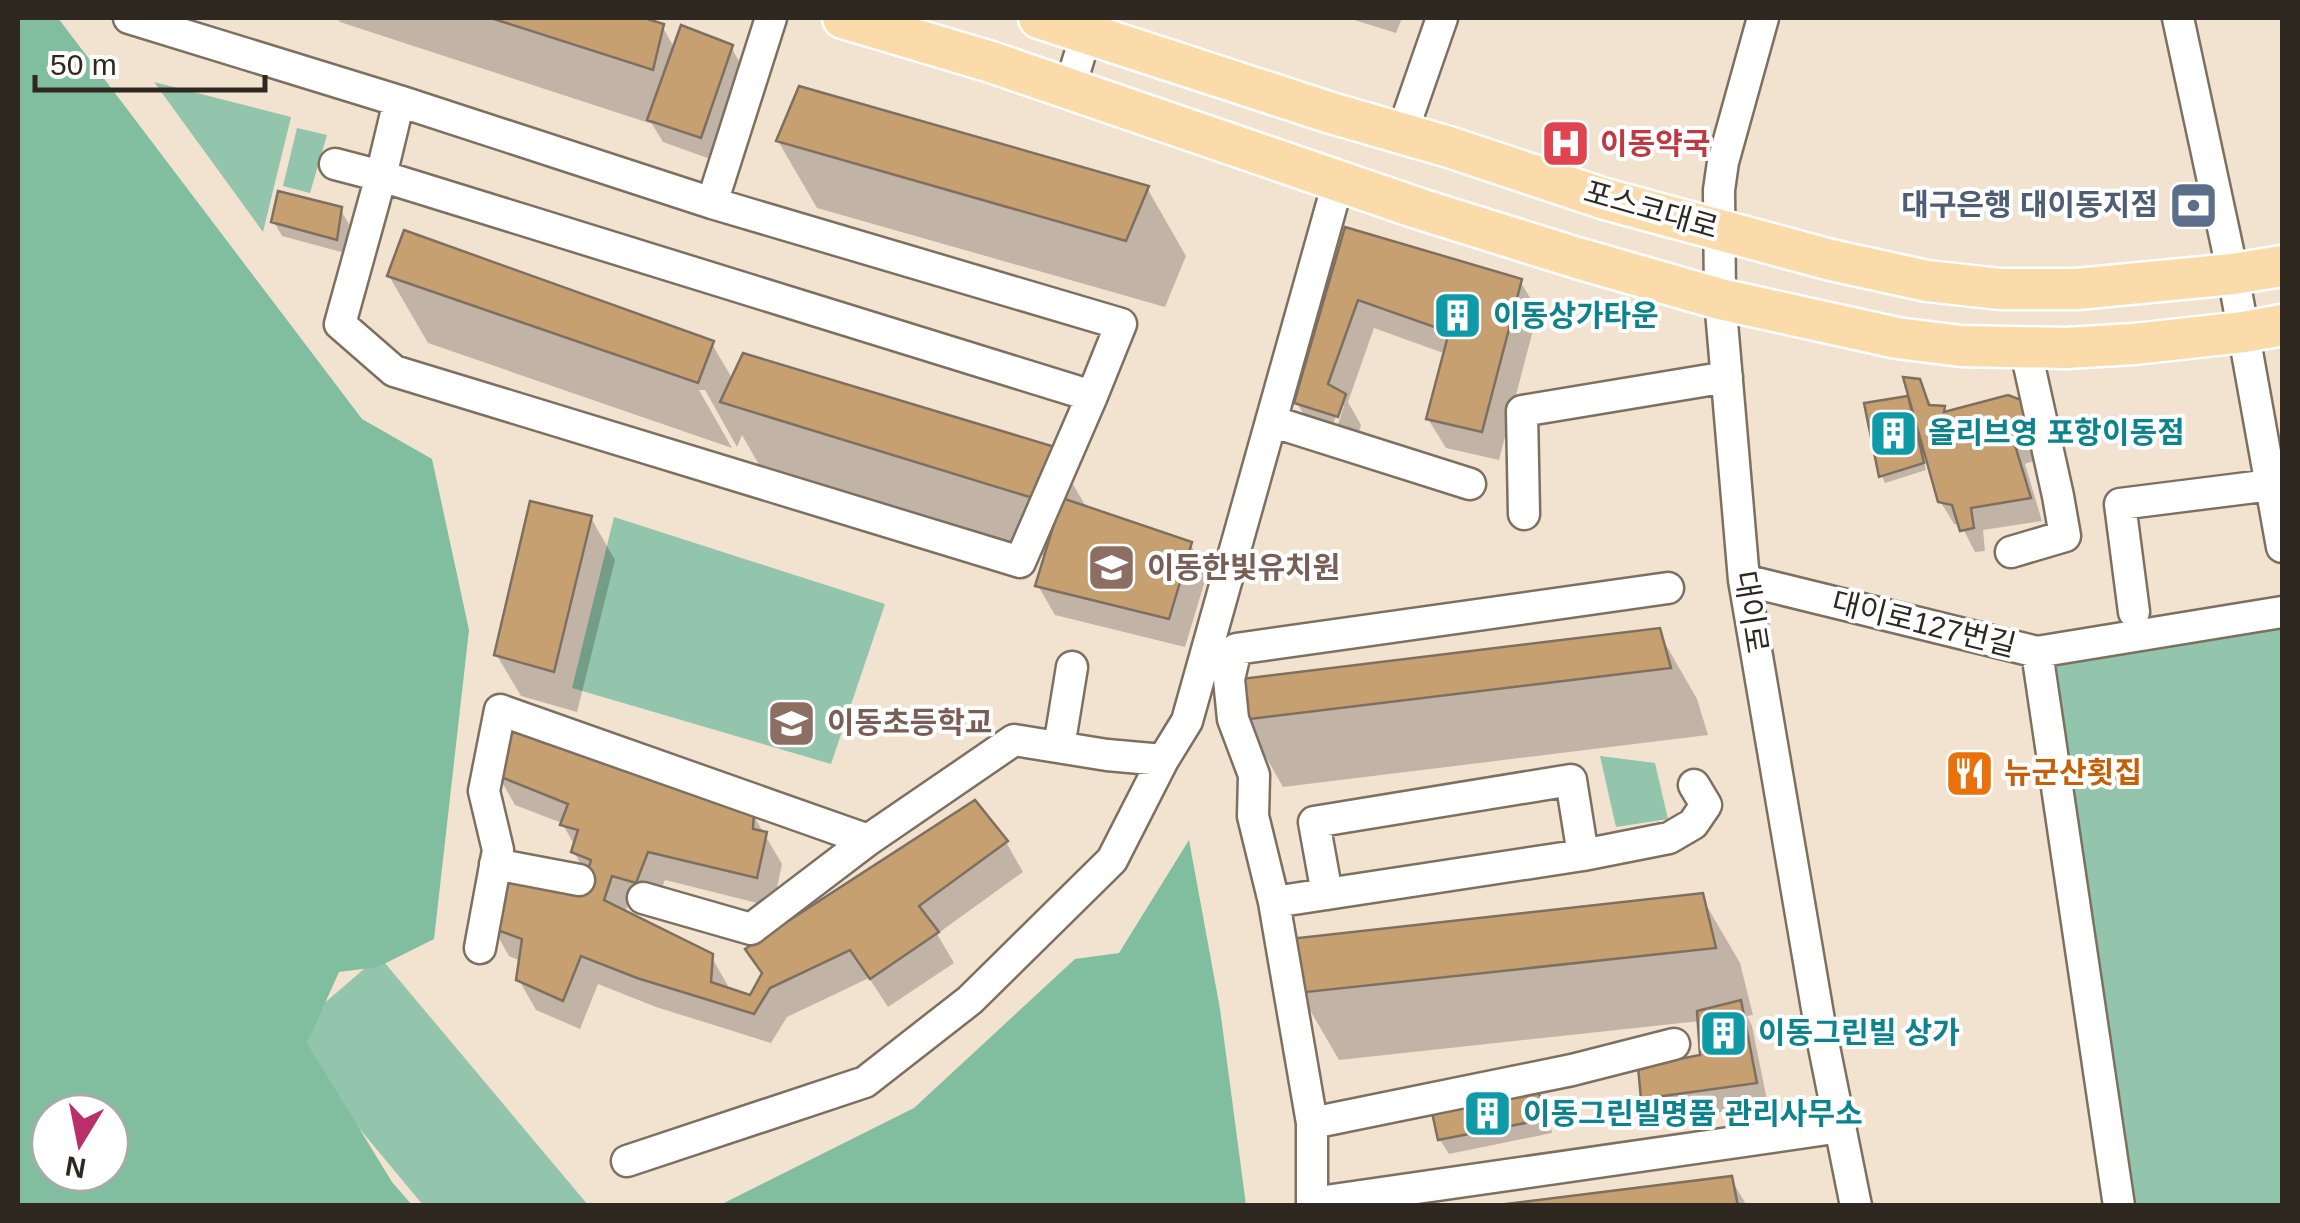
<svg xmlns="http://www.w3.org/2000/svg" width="2300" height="1223" font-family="Arial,'Noto Sans KR',sans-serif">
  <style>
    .green { fill: #92c5ab }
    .forest { fill: #80be9f; fill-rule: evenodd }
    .shadow { fill: #0003; fill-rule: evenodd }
    .building { fill: #c7a071; stroke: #7e7060; stroke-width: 2.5 }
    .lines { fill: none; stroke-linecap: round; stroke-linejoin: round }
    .minor-casing { stroke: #7d7060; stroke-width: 35 }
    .major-casing { stroke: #fff; stroke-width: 45 }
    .minor { stroke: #fff; stroke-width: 30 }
    .major { stroke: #fcdbaa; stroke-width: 40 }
    .labels { text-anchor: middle; stroke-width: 8; stroke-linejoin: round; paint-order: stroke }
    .health-label { font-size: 30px; font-weight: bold; fill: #be3a42; stroke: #fff; text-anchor: start }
    .service-label { font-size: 30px; font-weight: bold; fill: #4e5e75; stroke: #fff; text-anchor: end }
    .street-label { font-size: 30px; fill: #2e2821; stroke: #fff }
    .culture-label { font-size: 30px; font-weight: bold; fill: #0d838f; stroke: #fff; text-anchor: start }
    .education-label { font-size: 30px; font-weight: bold; fill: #785e54; stroke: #fff; text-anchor: start }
    .food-label { font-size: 30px; font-weight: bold; fill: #c56008; stroke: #fff; text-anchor: start }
  </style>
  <rect width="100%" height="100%" fill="#f2e2d0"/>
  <!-- green -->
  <path class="green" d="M154,82L291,117L263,232Z
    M297,128L327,135L310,193L283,186Z
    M614,517L885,604L831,764L572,688Z
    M2282,612V1205H2119L2037,652Z
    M1600,756L1655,763L1668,819L1616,827Z
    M379,956L588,1205H423L284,1038Z"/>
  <!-- forest -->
  <path class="forest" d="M18,18H58L362,419L432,459L469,630L434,939L378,967L339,972L307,1043L392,1182L412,1205H18ZM50,1113H110V1173H50Z
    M1189,840L1220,1009L1246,1205H720L914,1108L1075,959L1119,953Z"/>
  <!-- shadow -->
  <path class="shadow" d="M337,18H636L662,26L675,49L731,47L744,70L713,160L663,142L652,124L340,22Z
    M1348,18H1402L1396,33Z
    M778,141L1147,188L1186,256L1165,307L817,208Z
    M340,209L349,224L345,253L282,236L274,222Z
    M1346,230L1520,281L1538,311L1499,460L1446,448L1428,419L1446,354L1374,328L1348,402L1361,425L1355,445L1314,432L1297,403ZM1340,402L1344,406L1336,430L1332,428Z
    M389,276L712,344L733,380L1053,450L1088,510L1190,544L1207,574L1185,647L1055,615L1038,586L1047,557L762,470L742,435L737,447L705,390H699L732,448L428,343Z
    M1918,381L1933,408L1943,409L1946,414L2020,402L2033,425L2039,459L2025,464L2042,521L1983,530L1985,551L1975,552L1961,525L1954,524L1940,501L1922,436L1918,437L1926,470L1885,483L1882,476L1867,405L1906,399L1913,411Z
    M591,518L615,560L577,712L521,696L496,654Z
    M1658,631L1697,699L1708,735L1283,787L1244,719Z
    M498,775L752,813L782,864L773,907L665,880L653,911L628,905L625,913L711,956L728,986V990L751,998L764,976L748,950L974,803L1006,842L1023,872L937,934L954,963L888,1007L869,978L787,1017L771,1043L656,1007L598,984L580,1029L536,1010L519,980L521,961L509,956L492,926L582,899L588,877L574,852L575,846L562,823L515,805Z
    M1701,896L1740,963L1753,1015L1747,1016L1752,1026L1768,1105L1657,1121L1644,1098L1702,1057L1700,1021L1339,1060L1300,993Z
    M1536,1089L1545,1104L1552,1133L1449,1154L1440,1140Z
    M1731,1179L1747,1206H1511Z"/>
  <!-- building -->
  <path class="building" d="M491,18H644L664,24L653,70Z
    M681,25L733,45L701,138L647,120Z
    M799,86L1149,186L1126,241L776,141Z
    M278,191L342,207L337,240L271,222Z
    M1345,227L1522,279L1482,432L1426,419L1449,332L1358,300L1328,384L1346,394L1338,417L1294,403Z
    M404,230L714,341L698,383L387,276Z
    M743,353L1055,447L1036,499L720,402Z
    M1903,377L1920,379L1929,405L1945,406L1944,412L2008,395L2021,400L2028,436L2014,442L2031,498L1971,508L1974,528L1960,531L1952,505L1938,502Z
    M1908,396L1924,463L1879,477L1864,403Z
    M1062,498L1192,542L1169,619L1035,586Z
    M530,501L592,516L554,672L494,655Z
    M1660,628L1671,668L1241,720L1233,680Z
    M507,724L754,811L753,829L767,832L757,878L648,852L636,883L612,876L604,900L713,954L711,982L750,995L762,973L745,949L975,800L1008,841L919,906L939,932L870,979L850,950L770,988L754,1014L637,978L581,956L563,1001L516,980L522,939L489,927L503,874L580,896L591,860L571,852L578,830L560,825L568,804L496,775Z
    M1703,893L1716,948L1297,993L1289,939Z
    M1741,1000L1757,1083L1641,1099L1638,1067L1700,1055L1697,1011Z
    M1537,1086L1546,1119L1438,1140L1431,1108Z
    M1732,1176L1738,1206H1490Z"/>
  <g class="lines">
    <defs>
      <path id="minor" d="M129,18L399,101
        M1763,18L1723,162L1719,190L1720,299L1744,580L1821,1032L1856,1206
        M2178,18L2233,274L2282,547
        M1070,87L1091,18
        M1402,133L1442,18
        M335,164L381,176L1092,396L1020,562L394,371L340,324L381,176L399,101L712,203L1121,324L1092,396
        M712,203L771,18
        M1271,421L1470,484
        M1524,514L1522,411L1727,377
        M2011,552L2065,536L2058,496L2025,347
        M1744,580L2037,652L2282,612
        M2134,612L2120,504L2271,485
        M2037,652L2119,1206
        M1059,747L1072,667
        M495,864L579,880
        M1327,894L1314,822L1571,780L1583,855
        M643,898L751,929L868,840L1014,740L1107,755L1163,760
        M1274,902L1583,855L1669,838L1693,824L1706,805L1694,785
        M480,948L498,850L484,791L500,710L868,840
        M1312,1123L1572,1070L1674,1044
        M627,1161L865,1082L970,1000L1112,860L1163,760L1187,721L1339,179
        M1312,1203L1841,1127
        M1312,1206V1123L1274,902L1253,816L1254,775L1233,719L1229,679L1236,649L1668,588"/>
      <path id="major" d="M843,18L991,62L1420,209L1577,258L1720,299L1897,338L1961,346L2066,348L2134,344L2244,332L2282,325
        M1039,18L1331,113L1449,147L1605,199L1831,260L1927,281L2000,289H2077L2233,274L2282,266"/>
    </defs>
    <!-- minor casing -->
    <use href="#minor" class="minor-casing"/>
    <!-- major casing -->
    <use href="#major" class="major-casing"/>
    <!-- minor -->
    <use href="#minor" class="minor"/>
    <!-- major -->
    <use href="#major" class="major"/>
  </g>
  <!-- icons -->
  <defs>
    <symbol id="hospital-square" viewBox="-11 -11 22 22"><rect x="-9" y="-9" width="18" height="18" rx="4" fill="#e0444e" stroke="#fff"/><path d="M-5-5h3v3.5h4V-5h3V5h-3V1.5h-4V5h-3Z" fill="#fff"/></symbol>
    <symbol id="bank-square" viewBox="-11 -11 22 22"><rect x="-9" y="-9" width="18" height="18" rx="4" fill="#5c6f8a" stroke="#fff"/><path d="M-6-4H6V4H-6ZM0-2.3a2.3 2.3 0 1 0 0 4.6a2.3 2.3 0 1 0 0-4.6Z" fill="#fff"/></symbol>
    <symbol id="building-square" viewBox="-11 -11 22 22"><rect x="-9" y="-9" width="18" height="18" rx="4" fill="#0f9aa8" stroke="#fff"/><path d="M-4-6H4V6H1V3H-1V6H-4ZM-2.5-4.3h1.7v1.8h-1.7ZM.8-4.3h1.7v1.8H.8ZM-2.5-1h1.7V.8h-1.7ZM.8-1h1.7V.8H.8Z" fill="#fff"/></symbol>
    <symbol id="school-square" viewBox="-11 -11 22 22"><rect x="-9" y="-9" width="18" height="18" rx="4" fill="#8d6e63" stroke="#fff"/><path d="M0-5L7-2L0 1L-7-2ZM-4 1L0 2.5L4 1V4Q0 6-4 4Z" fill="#fff"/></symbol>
    <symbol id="restaurant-square" viewBox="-11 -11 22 22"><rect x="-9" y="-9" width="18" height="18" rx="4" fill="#e8710a" stroke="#fff"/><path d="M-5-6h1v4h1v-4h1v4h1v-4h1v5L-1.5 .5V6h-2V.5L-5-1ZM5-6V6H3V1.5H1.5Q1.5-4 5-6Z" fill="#fff"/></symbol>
  </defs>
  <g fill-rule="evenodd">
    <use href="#hospital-square" x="1538" y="116" width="55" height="55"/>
    <use href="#bank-square" x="2166" y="178" width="55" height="55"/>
    <use href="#building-square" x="1430" y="288" width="55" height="55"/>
    <use href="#building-square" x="1866" y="406" width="55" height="55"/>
    <use href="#school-square" x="1084" y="540" width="55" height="55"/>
    <use href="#school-square" x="764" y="696" width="55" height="55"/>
    <use href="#restaurant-square" x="1942" y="746" width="55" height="55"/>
    <use href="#building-square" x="1696" y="1006" width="55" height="55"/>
    <use href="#building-square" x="1460" y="1086" width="55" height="55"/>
  </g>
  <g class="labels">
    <!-- health labels -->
    <g class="health-label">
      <text x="1600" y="154">이동약국</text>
    </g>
    <!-- service labels -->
    <g class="service-label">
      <text x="2158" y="215">대구은행 대이동지점</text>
    </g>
    <!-- street labels -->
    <g class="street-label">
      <text transform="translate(1651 210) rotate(16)" y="10">포스코대로</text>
      <text transform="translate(1751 612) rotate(81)" y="10">대이로</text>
      <text transform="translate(1924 624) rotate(14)" y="10">대이로127번길</text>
    </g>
    <!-- culture labels -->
    <g class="culture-label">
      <text x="1493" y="326">이동상가타운</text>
      <text x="1928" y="443">올리브영 포항이동점</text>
      <text x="1758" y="1043">이동그린빌 상가</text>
      <text x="1523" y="1124">이동그린빌명품 관리사무소</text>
    </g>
    <!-- education labels -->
    <g class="education-label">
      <text x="1147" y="578">이동한빛유치원</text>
      <text x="827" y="733">이동초등학교</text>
    </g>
    <!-- food labels -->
    <g class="food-label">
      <text x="2004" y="783">뉴군산횟집</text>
    </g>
  </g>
  <!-- border -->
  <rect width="2300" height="1223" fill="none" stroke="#2e2821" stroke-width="40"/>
  <!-- north arrow -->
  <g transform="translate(80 1143) rotate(190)"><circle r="48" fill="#ffffff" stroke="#aba9a6" stroke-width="2.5"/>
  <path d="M0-8L18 38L0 25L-18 38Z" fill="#ba2f6a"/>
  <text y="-15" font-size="28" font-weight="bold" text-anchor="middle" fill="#2e2821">N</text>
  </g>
  <!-- scale -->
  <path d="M35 75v15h230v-15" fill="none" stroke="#2e2821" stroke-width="5"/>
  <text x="50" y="75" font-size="30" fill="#2e2821" stroke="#ffffff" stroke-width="8" paint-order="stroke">50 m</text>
</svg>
